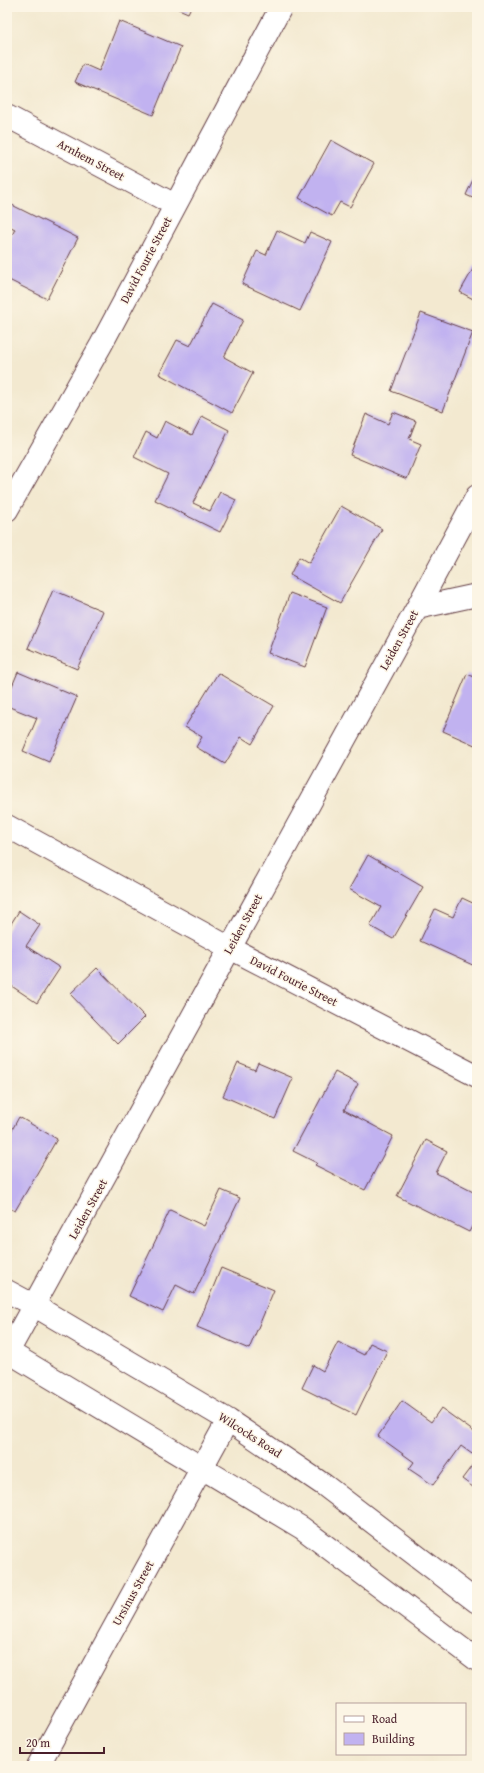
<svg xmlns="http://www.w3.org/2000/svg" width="484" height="1773" font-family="'Gentium Book Plus',serif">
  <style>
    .building { fill: #c1b2f0 }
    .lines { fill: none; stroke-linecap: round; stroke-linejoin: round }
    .minor-casing { stroke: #633d44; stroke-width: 24 }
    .minor { stroke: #fff; stroke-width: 22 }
    .labels { text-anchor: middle; stroke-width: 3; stroke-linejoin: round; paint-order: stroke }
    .street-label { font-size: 12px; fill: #4a1f2b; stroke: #fcf5e5 }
  </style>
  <rect width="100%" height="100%" fill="#fcf5e5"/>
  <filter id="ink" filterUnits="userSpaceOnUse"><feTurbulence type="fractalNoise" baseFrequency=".025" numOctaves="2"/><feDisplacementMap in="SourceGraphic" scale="8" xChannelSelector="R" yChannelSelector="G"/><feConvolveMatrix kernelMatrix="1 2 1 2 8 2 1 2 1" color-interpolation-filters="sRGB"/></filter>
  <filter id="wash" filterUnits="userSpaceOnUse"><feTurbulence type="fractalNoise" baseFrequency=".012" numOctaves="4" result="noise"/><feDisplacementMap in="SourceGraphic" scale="16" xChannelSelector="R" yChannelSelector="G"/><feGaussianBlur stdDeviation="0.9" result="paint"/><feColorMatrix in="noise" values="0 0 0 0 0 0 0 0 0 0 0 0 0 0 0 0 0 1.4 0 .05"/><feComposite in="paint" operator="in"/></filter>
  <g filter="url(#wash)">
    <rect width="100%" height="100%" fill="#f3e9d0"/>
    <g id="blocks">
      <!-- building -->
      <path class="building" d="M174,7H191L188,13Z
        M119,21L181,47L153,115L75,82L83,64L99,71Z
        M331,140L374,164L350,207L340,202L332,216L299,198Z
        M477,171V200L466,195Z
        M8,203L78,238L47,299L7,279V246L15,229L7,225Z
        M277,230L305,243L310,232L332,242L300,311L242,284L257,251L266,255Z
        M477,262V301L460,292Z
        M212,304L243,320L224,357L253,373L232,413L159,374L177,340L190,346Z
        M421,313L473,332L443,411L391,391Z
        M393,412L416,421L409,439L421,444L407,479L350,455L366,414L388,424Z
        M202,416L229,430L193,503L210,511L220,492L236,500L220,532L155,500L168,474L134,457L146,432L157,438L165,421L192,435Z
        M341,506L382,529L340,603L290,575L299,557L309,563Z
        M53,590L103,611L77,669L28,648Z
        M290,593L327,607L305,667L268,653Z
        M18,672L77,697L49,762L23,751L37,718L7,706V698Z
        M218,673L274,706L252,744L241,737L225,764L196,747L202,737L185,727Z
        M467,674L477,678V746L443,731Z
        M368,855L423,887L393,939L370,926L381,907L349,889Z
        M462,898L477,905V967L420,941L435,909L453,917Z
        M19,911L40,925L26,946L60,968L37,1003L7,983V930Z
        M97,968L145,1017L118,1044L70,994Z
        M238,1063L255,1070L258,1063L293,1078L275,1119L223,1096Z
        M335,1072L358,1084L344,1110L393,1136L365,1190L315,1165L317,1163L293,1151Z
        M19,1117L57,1139L15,1211L7,1207V1139Z
        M426,1140L447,1151L436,1173L477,1194V1217L469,1232L397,1196Z
        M221,1190L240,1198L194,1294L176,1285L163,1312L129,1296L170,1210L204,1226Z
        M221,1268L274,1290L249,1349L197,1327Z
        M338,1342L364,1355L370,1343L387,1351L356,1415L302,1388L313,1365L323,1371Z
        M402,1401L431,1422L441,1408L477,1434V1447L472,1454L461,1446L433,1485L409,1469L414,1462L378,1436Z
        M477,1459V1490L462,1479Z"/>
    </g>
  </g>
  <g filter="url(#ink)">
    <use href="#blocks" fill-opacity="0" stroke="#633d44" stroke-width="1"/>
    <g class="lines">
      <defs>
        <path id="minor" d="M7,116L175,205
          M7,510L101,345L281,7
          M417,608L477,595
          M7,826L230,948L477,1076
          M7,1291L35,1306L228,1420L324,1485L477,1602
          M7,1351L302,1528L477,1660
          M8,1352L417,608L477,496
          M38,1766L228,1420"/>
      </defs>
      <!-- minor casing -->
      <use href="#minor" class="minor-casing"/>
      <!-- minor -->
      <use href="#minor" class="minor"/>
    </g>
  </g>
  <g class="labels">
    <!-- street labels -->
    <g class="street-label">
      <text transform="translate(91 160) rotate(28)" y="4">Arnhem Street</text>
      <text transform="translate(146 260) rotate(-62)" y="4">David Fourie Street</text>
      <text transform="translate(399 640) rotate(-61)" y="4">Leiden Street</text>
      <text transform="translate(243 924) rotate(-61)" y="4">Leiden Street</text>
      <text transform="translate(294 981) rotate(27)" y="4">David Fourie Street</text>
      <text transform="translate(88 1209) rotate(-61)" y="4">Leiden Street</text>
      <text transform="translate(250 1435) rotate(33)" y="4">Wilcocks Road</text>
      <text transform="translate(133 1593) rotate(-61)" y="4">Ursinus Street</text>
    </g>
  </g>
  <!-- margin -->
  <rect width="484" height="1773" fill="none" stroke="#fcf5e5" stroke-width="24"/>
  <!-- legend -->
  <rect x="336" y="1703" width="130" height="52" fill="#fcf5e5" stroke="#b59f9b"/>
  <rect x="344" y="1716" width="20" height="6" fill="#ffffff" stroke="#b59f9b"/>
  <text x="372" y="1723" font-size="12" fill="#4a1f2b">Road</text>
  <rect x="344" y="1733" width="20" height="12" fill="#c1b2f0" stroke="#b59f9b"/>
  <text x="372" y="1743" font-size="12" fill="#4a1f2b">Building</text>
  <!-- scale -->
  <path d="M20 1747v6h84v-6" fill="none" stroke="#4a1f2b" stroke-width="2"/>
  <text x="26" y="1747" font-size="12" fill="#4a1f2b" stroke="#fcf5e5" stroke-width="3" paint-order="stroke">20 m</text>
</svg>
